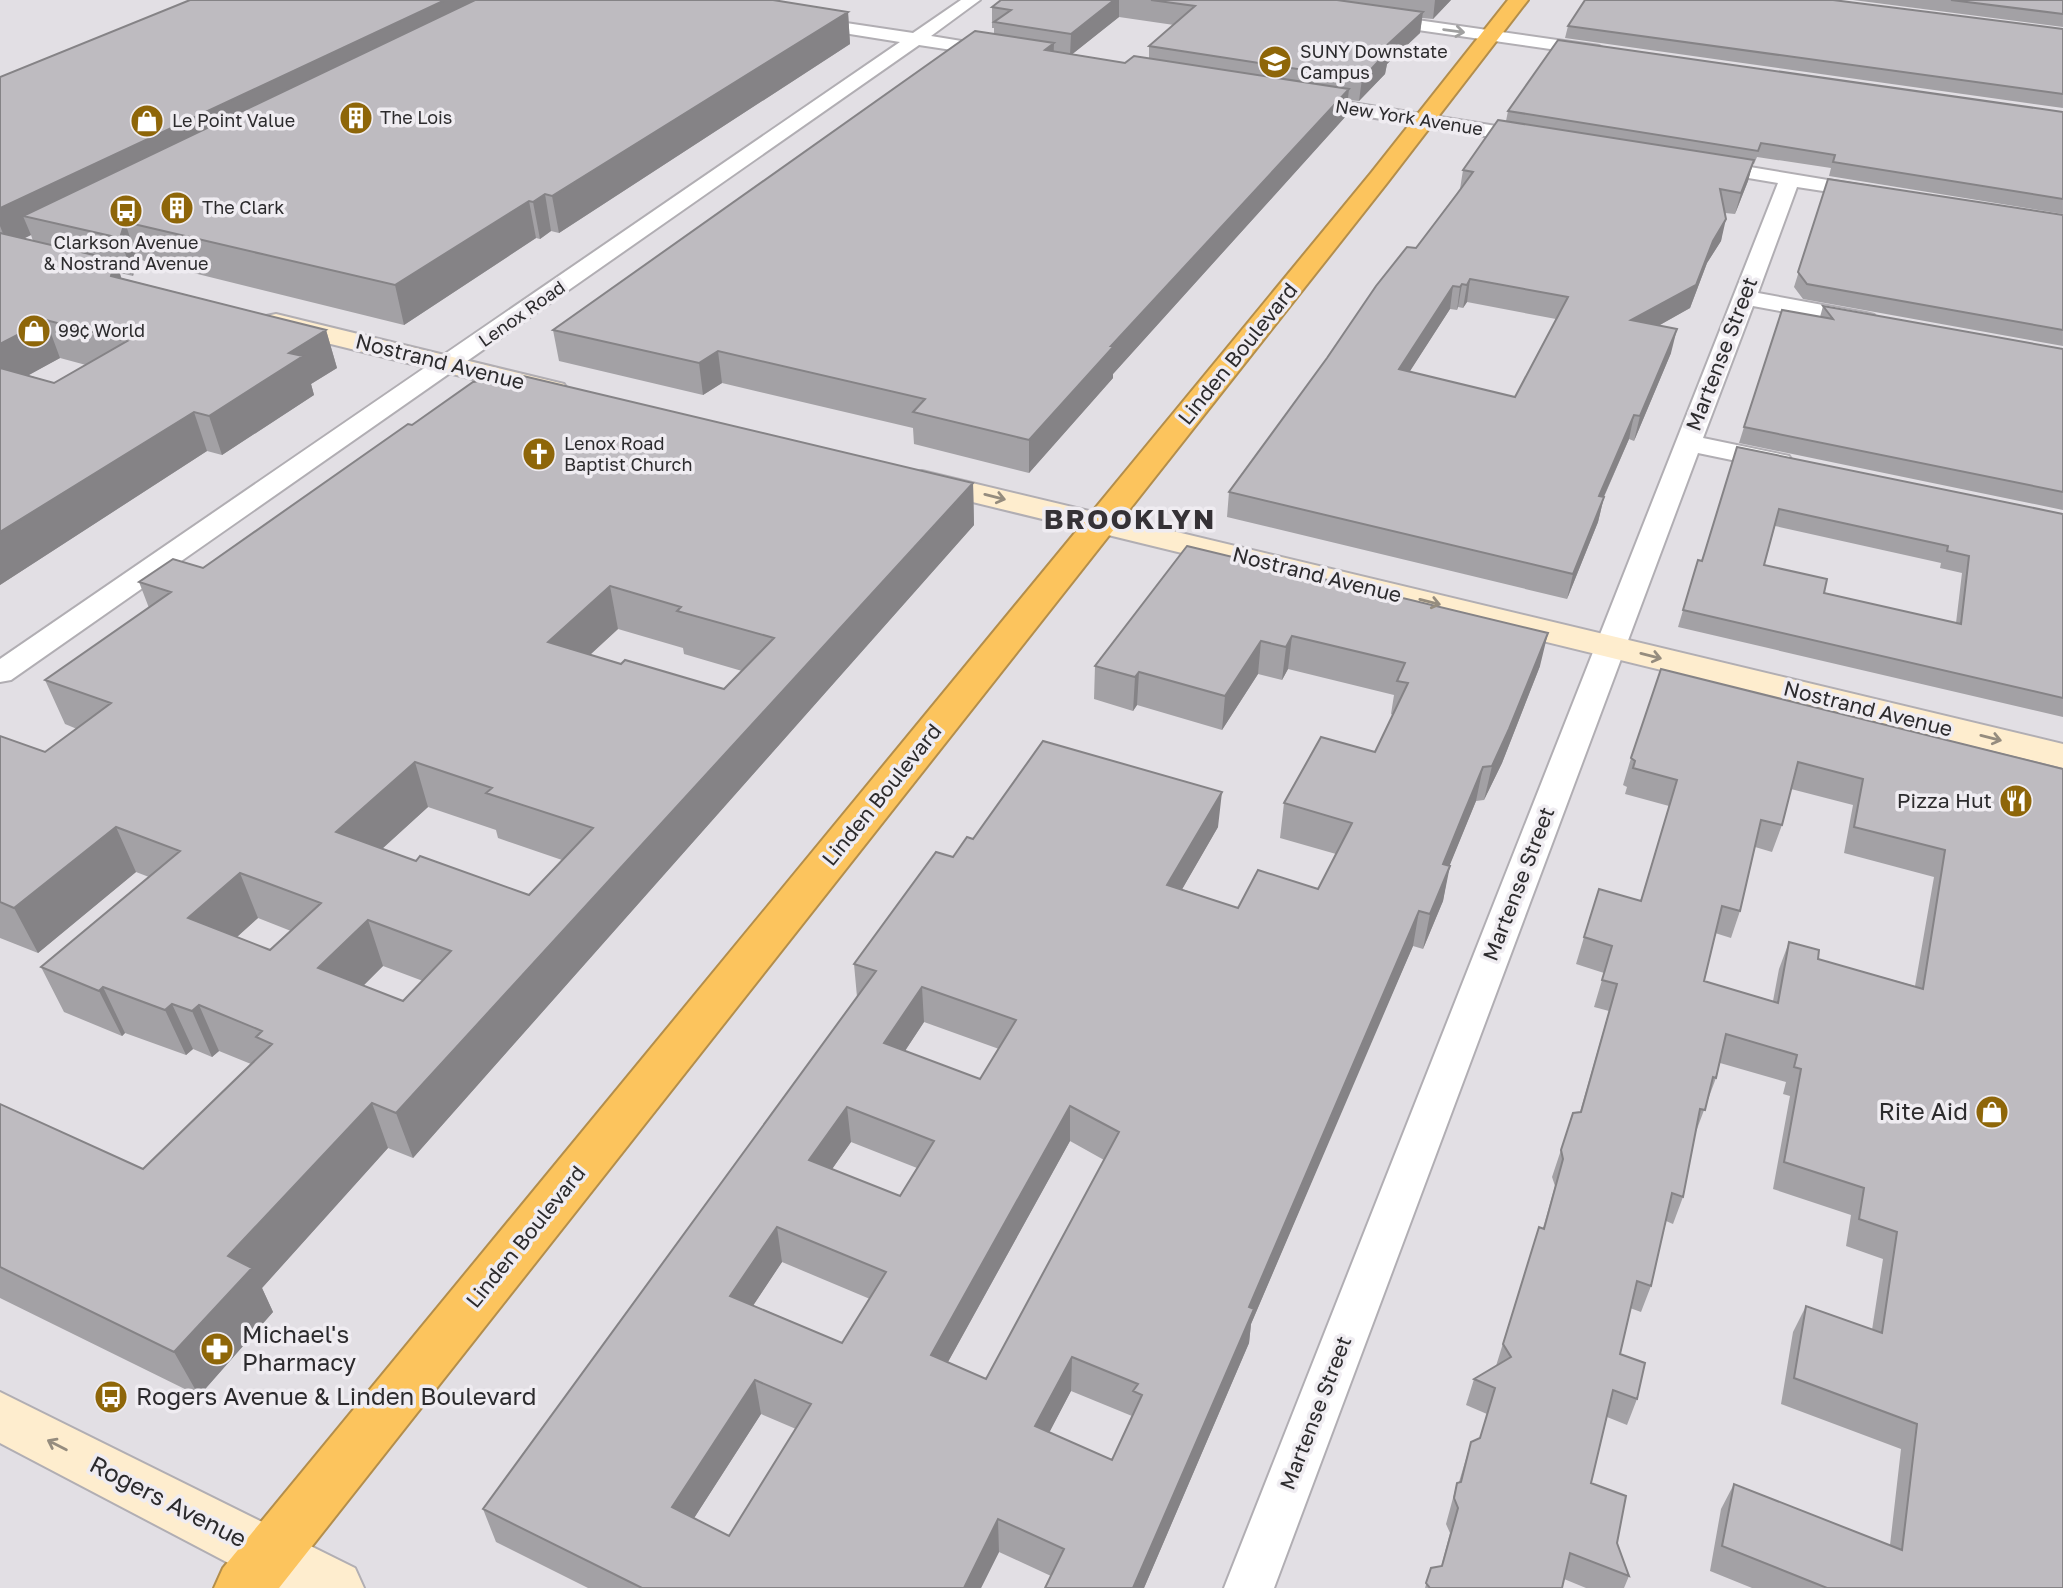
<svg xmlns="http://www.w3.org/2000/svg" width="2063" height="1588" font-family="'Golos Text',sans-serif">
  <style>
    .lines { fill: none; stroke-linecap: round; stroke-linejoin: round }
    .street-casing { stroke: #b1aeb3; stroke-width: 4 }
    .secondary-casing { stroke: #b1aeb3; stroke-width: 4 }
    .highway-casing { stroke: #b38e4c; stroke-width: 4 }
    .street { fill: #fff; fill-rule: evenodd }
    .secondary { fill: #feedce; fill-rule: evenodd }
    .highway { fill: #fcc45d; fill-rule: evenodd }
    .wall { fill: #a3a1a5; fill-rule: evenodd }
    .shaded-wall { fill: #858386 }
    .building { fill: #bebbc0; stroke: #858386; stroke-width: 2; fill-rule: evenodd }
    .oneway { stroke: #a0a0a0 }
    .oneway2 { stroke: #958c7e }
    .labels { text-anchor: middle; stroke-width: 7; stroke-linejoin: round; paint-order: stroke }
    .far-poi-label { font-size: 18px; fill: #2c2b2d; stroke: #efecf1; text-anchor: start }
    .far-street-label { font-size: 18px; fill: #2c2b2d; stroke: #efecf1 }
    .street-label { font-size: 21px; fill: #2c2b2d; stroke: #efecf1 }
    .poi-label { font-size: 21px; fill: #2c2b2d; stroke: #efecf1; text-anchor: end }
    .near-poi-label { font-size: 24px; fill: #2c2b2d; stroke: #efecf1; text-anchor: start }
    .near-street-label { font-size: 24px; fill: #2c2b2d; stroke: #efecf1 }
    .district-label { font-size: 28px; font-weight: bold; letter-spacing: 2px; fill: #353236; stroke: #efecf1 }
  </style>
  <rect width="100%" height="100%" fill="#e2dfe4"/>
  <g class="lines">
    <defs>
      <path id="street" d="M961,0H980L931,36L1004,48L1007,52L1004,56L998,57L919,45L11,680L0,682V659L900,42L806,27L797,22L800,18L806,17L913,33Z
        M1375,14L1599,46L1608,51L1599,56L1369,23L1366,19Z
        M1303,95L1533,132L1543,138L1533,144L1296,105L1294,101Z
        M1708,160L1876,188L1879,192L1876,196L1869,198L1797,187L1758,293L1866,313L1874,315L1878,320L1874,325L1866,327L1753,306L1703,438L1789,456L1793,462L1789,468L1780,470L1698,453L1274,1588H1224L1778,183L1701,170L1698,166L1701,162Z"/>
      <path id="secondary" d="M276,314L564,384L568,390L564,396L554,399L266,328L262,322L266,316Z
        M922,471L2063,744V768L911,487L907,480L911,473Z
        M0,1392L355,1568L364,1588H276L0,1443Z"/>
      <path id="highway" d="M1508,0H1528L1387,183L279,1588H214L223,1568L1371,173Z"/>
    </defs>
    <!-- street casing -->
    <use href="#street" class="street-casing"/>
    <!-- secondary casing -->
    <use href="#secondary" class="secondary-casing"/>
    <!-- highway casing -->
    <use href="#highway" class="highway-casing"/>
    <!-- street -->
    <use href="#street" class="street"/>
    <!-- secondary -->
    <use href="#secondary" class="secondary"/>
    <!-- highway -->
    <use href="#highway" class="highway"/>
  </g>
  <!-- wall -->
  <path class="wall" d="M1001,0H1451L1433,19L1422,18L1420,33L1387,64L1385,74L1359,101L1348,100L1346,116L1113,374V378L1029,473L914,444L913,428L722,383L703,395L559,361L553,330L994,34V28H992V7ZM1119,17L1174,25L1149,46V58L1125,63L1072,54Z
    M1853,0H2063V27Z
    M848,12L850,44L559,233L551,231L540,239L536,238L404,325L137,259L133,276L120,273L121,278L326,330L337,368L311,384L314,395L222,455L207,451L0,585V77ZM31,235L33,241L23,239ZM60,358L86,365L54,383L28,375Z
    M1568,26L2063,29V108L1565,38Z
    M1508,111L2063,112V214L1829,176L1831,168L1757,157L1754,164H1752L1748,181L1735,214L1725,213L1721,241L1707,263L1690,308L1658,326L1671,353L1634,441L1629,439L1604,497L1598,522L1567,599L1227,517L1229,492L1327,358L1416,248L1460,189L1463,170L1506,121ZM1467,302L1556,319L1515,397L1409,372L1450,309L1457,310L1458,307L1463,308Z
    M1828,179L2063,215V346L1803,299L1794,287Z
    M1823,306L2063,349V510L1739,443L1744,427L1820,317Z
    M412,425L973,483L974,525L413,1158L388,1148L262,1288L273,1312L199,1396L0,1298V1104L143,1169L251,1064L219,1051L212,1057L193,1049L186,1055L125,1033L122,1036L64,1012L41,967L149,877L136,872L38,953L0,938V736L45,752L77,729L65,724L45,680L149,608L139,582L203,568ZM618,629L683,648L684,654L742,671L724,689L621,664L590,655ZM428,807L496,830L498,838L562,860L529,895L416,861L382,849ZM258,918L291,931L270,950L237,937ZM383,966L423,981L403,1001L363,986Z
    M1737,447L2063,514V717L1678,627L1698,560L1702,561ZM1775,526L1941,563L1940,568L1962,573L1956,623L1824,593L1764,565Z
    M1187,546L1540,666L1502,763L1484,800L1476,801L1449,866L1443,901L1423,949L1413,946L1366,1053L1251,1324L1249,1343L1144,1588H1045L1051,1576L999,1552L981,1588H588L496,1542L483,1509L857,997L854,964L953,857L973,839L1218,827L1182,889L1238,908L1318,889L1336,854L1280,838L1284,803L1375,752L1393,715L1391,714L1394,695L1288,669L1282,680L1258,674L1222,730L1137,705L1133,711L1094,699L1095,666ZM924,1022L999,1049L980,1079L905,1051ZM1070,1141L1104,1160L986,1379L948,1362ZM851,1142L917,1168L900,1196L832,1169ZM782,1262L870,1299L842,1343L753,1305ZM1071,1391L1132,1416L1112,1460L1049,1432ZM761,1414L796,1429L729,1536L694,1518Z
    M1661,669L2063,769V1588H1752L1710,1571L1721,1509L1734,1484L1890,1545L1901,1449L1781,1404L1793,1332L1806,1306L1872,1330L1883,1259L1846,1246L1851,1215L1773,1189L1790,1096L1783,1094L1786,1082L1720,1063L1716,1078L1694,1137L1683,1197L1673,1224L1666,1221L1651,1286L1641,1312L1630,1308L1620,1354L1637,1399L1627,1425L1607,1417L1591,1483L1617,1543L1629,1576L1624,1588H1586L1564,1579L1562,1588H1425L1431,1568L1441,1567L1450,1533L1446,1524L1457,1483L1459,1482L1471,1442L1480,1438L1487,1414L1466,1405L1474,1379L1496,1366L1539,1227L1543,1228L1555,1186L1552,1177L1561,1150L1580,1112L1609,1011L1594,1007L1604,973L1576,964L1584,937L1641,901L1669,806L1625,794L1627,787L1623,785L1631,758ZM1791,789L1853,805L1844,853L1934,877L1915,986L1818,959L1789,942L1779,969L1773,1001L1704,981L1715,933L1731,938L1740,911L1755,847L1772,852L1782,825Z"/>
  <!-- shaded-wall -->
  <path class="shaded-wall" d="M445,0H502L23,216L31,235L8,246L0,226V208Z
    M1114,0H1119V17L1070,56L1071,34Z
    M1435,0H1451L1433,19Z
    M848,12L850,44L559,233L552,196Z
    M1423,12L1420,33L1387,64L1385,74L1359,101L1362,79L1385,47Z
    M1054,43L1053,69L1045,50Z
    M1349,89L1346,116L1113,374V378L1029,473V440L1111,346Z
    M1754,160L1748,181L1735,214L1741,193Z
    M545,194L551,231L540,239L533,202Z
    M529,201L536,238L404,325L395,285Z
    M1726,219L1721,241L1707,263L1690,308L1626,344L1631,320L1713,241Z
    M125,222L137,259L133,276L120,238Z
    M115,260L128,297L111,276Z
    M1470,279L1467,302L1463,308L1467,285Z
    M1462,284L1458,307L1457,310L1460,287Z
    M1453,286L1450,309L1396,393L1399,369Z
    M46,320L60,358L0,391V344Z
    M1677,329L1671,353L1634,441L1640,416Z
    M326,330L337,368L311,384L314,395L222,455L209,416L289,353Z
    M718,351L722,383L703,395L699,363Z
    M194,412L207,451L0,585V532Z
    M1634,415L1629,439L1593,521L1599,496Z
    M973,483L974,525L413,1158L396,1113Z
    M1604,497L1598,522L1567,599L1573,574Z
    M610,586L618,629L557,685L548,642Z
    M1548,633L1540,666L1502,763L1484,800L1492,766Z
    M1292,636L1288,669L1282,680L1286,647Z
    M1261,641L1258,674L1222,730L1225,696Z
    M1139,672L1137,705L1133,711L1135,677Z
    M415,762L428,807L351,877L336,832Z
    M1483,767L1476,801L1436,899L1443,864Z
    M1222,792L1218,827L1165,919L1167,885Z
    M116,827L136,872L38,953L14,908Z
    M1450,866L1443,901L1423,949L1430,914Z
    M240,873L258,918L208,963L188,918Z
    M1419,911L1413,946L1251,1324L1249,1343L1144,1588H1133L1249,1307Z
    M368,920L383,966L335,1014L318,968Z
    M103,987L125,1033L122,1036L99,991Z
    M922,987L924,1022L887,1078L884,1043Z
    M172,1004L193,1049L186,1055L165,1010Z
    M199,1005L219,1051L212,1057L192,1011Z
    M372,1103L388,1148L262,1288L273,1312L199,1396L174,1352L228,1256Z
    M1070,1106V1141L933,1389L931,1355Z
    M847,1107L851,1142L814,1195L809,1160Z
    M777,1227L782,1262L737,1330L730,1296Z
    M1072,1357L1071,1391L1035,1460V1426Z
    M755,1380L761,1414L680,1540L672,1507Z
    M998,1519L999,1552L981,1588H964Z"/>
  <!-- building -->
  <path class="building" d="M190,0H445L0,208V77Z
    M475,0H773L848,12L552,196L545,194L533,202L529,201L395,285L125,222L120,238L23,216Z
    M1001,0H1114L1071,34L994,22L1011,10L992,7Z
    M1151,0H1337L1423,12L1385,47L1389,48L1385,51L1387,52L1362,79L1149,46L1195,6Z
    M1585,0H1833L2063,29V94L1568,26Z
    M1951,0H2063V14Z
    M975,31L1054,43L1045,50L1125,63L1134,56L1349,89L1111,346H1114L1029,440L913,412L925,399L718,351L699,363L553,330Z
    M1558,40L2063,112V199L1833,162L1835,155L1761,143L1758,151L1508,111Z
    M1498,120L1754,160L1741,193L1720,189L1726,219L1713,241L1696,285L1631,320L1677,329L1640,416L1634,415L1599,496L1604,497L1573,574L1229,492L1327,358L1376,286L1407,247L1416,248L1457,194L1473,172L1463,170ZM1470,279L1568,297L1515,397L1399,369L1453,286L1460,287L1462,284L1467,285Z
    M1828,179L2063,215V330L1807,284L1798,272Z
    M0,233L115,260L111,276L326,330L289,353L303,356L209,416L194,412L0,532V368L54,383L127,341L46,320L0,344Z
    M1823,306L2063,349V492L1744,427L1782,310L1833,319Z
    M519,375L973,483L396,1113L372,1103L228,1256L252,1268L174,1352L0,1267V1104L143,1169L272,1044L256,1037L262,1031L199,1005L192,1011L172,1004L165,1010L103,987L99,991L41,967L180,851L116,827L14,908L0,902V736L45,752L111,703L45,680L171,592L139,582L173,559L203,568L408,424L412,425L473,382ZM610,586L681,607L677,611L774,638L724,689L625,660L621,664L548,642ZM415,762L492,788L486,793L593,828L529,895L420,856L416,861L336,832ZM240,873L321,903L270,950L188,918ZM368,920L451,951L403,1001L318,968Z
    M1737,447L2063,514V698L1683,610L1698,560L1702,561ZM1779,509L1948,546L1947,551L1969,556L1961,624L1824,593L1827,579L1764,565Z
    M1187,546L1548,633L1509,729L1492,766L1483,767L1463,815L1443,864L1450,866L1430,914L1419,911L1373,1018L1249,1307L1254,1309L1133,1588H1045L1064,1549L998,1519L964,1588H642L483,1509L876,971L854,964L936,852L953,857L967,837L973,839L1043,741L1222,792L1167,885L1238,908L1258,870L1318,889L1352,823L1284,803L1321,737L1375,752L1408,683L1397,681L1405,663L1292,636L1286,647L1261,641L1225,696L1139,672L1135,677L1095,666ZM922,987L1016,1020L980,1079L884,1043ZM1070,1106L1119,1132L986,1379L931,1355ZM847,1107L934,1141L900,1196L809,1160ZM777,1227L886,1272L842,1343L730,1296ZM1072,1357L1138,1384L1133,1391L1142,1395L1112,1460L1035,1426ZM755,1380L811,1404L729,1536L672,1507Z
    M1661,669L2063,769V1588H1827L1722,1546L1734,1484L1902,1550L1917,1424L1794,1378L1806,1306L1882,1333L1897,1232L1859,1219L1864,1188L1784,1162L1801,1069L1794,1067L1797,1055L1726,1034L1716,1078L1713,1077L1705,1110L1700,1109L1683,1197L1672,1193L1651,1286L1637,1281L1620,1354L1645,1363L1637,1399L1613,1390L1591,1483L1626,1496L1617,1543L1629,1576L1570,1553L1562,1588H1430L1426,1583L1431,1568L1442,1566L1458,1508L1454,1498L1457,1483L1461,1482L1471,1442L1480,1438L1495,1388L1474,1379L1511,1357L1503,1344L1539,1227L1544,1229L1563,1159L1561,1150L1573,1113L1581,1112L1617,984L1602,980L1612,946L1584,937L1599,889L1641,901L1677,780L1633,768L1635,761L1631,758ZM1798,762L1863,779L1854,827L1945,850L1923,989L1818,959L1819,950L1789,942L1778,1003L1704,981L1722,906L1740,911L1761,820L1782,825Z"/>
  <!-- one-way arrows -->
  <defs><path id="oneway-shaft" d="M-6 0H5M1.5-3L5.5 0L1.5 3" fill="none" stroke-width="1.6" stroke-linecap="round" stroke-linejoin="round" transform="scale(1.75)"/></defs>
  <use class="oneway" href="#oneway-shaft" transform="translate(1454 31) rotate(8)"/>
  <g class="oneway2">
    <use href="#oneway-shaft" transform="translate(995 497) rotate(14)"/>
    <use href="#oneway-shaft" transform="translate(1430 602) rotate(14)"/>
    <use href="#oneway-shaft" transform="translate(1651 656) rotate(14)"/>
    <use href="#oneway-shaft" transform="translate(1991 738) rotate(14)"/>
    <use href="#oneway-shaft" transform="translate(57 1445) rotate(-153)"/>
  </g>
  <!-- icons -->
  <defs>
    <symbol id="university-disc" viewBox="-11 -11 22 22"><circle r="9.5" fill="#8e6609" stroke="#efecf1"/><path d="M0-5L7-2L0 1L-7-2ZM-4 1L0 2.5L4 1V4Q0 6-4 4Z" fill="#fff"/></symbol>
    <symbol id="building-disc" viewBox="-11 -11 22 22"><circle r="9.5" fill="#8e6609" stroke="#efecf1"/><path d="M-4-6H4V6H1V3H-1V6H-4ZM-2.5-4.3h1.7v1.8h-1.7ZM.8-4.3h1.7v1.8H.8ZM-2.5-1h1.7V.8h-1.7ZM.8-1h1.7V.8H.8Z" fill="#fff"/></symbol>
    <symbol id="shop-disc" viewBox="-11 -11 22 22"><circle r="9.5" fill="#8e6609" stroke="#efecf1"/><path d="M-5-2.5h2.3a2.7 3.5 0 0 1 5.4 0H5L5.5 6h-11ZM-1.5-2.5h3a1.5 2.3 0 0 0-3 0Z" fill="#fff"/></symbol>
    <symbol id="bus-disc" viewBox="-11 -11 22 22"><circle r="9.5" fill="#8e6609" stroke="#efecf1"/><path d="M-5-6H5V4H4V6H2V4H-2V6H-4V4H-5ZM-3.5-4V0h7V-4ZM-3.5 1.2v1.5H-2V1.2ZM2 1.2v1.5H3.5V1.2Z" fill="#fff"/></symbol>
    <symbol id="church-disc" viewBox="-11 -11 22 22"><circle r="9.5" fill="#8e6609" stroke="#efecf1"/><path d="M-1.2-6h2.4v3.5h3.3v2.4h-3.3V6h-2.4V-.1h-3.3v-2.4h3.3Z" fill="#fff"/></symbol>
    <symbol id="restaurant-disc" viewBox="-11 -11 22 22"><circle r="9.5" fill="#8e6609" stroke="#efecf1"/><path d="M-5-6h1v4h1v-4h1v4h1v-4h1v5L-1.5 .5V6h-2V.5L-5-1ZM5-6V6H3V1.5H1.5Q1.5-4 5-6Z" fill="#fff"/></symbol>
    <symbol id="pharmacy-disc" viewBox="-11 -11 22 22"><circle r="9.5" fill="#8e6609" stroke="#efecf1"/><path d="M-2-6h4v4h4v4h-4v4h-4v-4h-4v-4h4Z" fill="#fff"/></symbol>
  </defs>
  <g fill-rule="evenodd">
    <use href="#university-disc" x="1256" y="43" width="38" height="38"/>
    <use href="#building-disc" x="337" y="99" width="38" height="38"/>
    <use href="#shop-disc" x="128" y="102" width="38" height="38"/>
    <use href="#building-disc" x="158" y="189" width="38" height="38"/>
    <use href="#bus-disc" x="107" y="192" width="38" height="38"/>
    <use href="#shop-disc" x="15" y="312" width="38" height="38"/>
    <use href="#church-disc" x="520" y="435" width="38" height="38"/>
    <use href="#restaurant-disc" x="1997" y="782" width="38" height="38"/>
    <use href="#shop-disc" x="1973" y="1093" width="38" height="38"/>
    <use href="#pharmacy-disc" x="198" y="1330" width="38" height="38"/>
    <use href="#bus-disc" x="92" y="1378" width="38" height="38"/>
  </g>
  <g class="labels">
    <!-- far-poi labels -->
    <g class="far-poi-label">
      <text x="1300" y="58">SUNY Downstate<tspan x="1300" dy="21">Campus</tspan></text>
      <text x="380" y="124">The Lois</text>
      <text x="172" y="127">Le Point Value</text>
      <text x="202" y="214">The Clark</text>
      <text x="126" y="249" text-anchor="middle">Clarkson Avenue<tspan x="126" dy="21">&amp; Nostrand Avenue</tspan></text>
      <text x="58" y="337">99¢ World</text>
      <text x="564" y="450">Lenox Road<tspan x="564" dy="21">Baptist Church</tspan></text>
    </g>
    <!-- far-street labels -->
    <g class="far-street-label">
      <text transform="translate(1409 118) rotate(9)" y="6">New York Avenue</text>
      <text transform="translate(522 314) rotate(-35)" y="6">Lenox Road</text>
    </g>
    <!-- street labels -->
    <g class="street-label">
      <text transform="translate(1238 354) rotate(-51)" y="7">Linden Boulevard</text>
      <text transform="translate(1722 354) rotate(-69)" y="7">Martense Street</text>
      <text transform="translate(440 362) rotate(14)" y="7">Nostrand Avenue</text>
      <text transform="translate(1317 575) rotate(14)" y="7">Nostrand Avenue</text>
      <text transform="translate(1868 709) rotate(14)" y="7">Nostrand Avenue</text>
      <text transform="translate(882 795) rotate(-51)" y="7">Linden Boulevard</text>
      <text transform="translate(1519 884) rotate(-69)" y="7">Martense Street</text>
      <text transform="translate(526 1237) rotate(-51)" y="7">Linden Boulevard</text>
      <text transform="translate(1316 1413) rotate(-69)" y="7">Martense Street</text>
    </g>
    <!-- poi labels -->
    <g class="poi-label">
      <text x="1992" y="808">Pizza Hut</text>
    </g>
    <!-- near-poi labels -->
    <g class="near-poi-label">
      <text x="1968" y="1120" text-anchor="end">Rite Aid</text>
      <text x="242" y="1343">Michael's<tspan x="242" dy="28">Pharmacy</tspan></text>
      <text x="136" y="1405">Rogers Avenue &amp; Linden Boulevard</text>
    </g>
    <!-- near-street labels -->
    <g class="near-street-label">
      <text transform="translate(168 1502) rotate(27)" y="8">Rogers Avenue</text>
    </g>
    <!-- district labels -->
    <g class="district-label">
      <text x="1130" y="529">BROOKLYN</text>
    </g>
  </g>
</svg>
